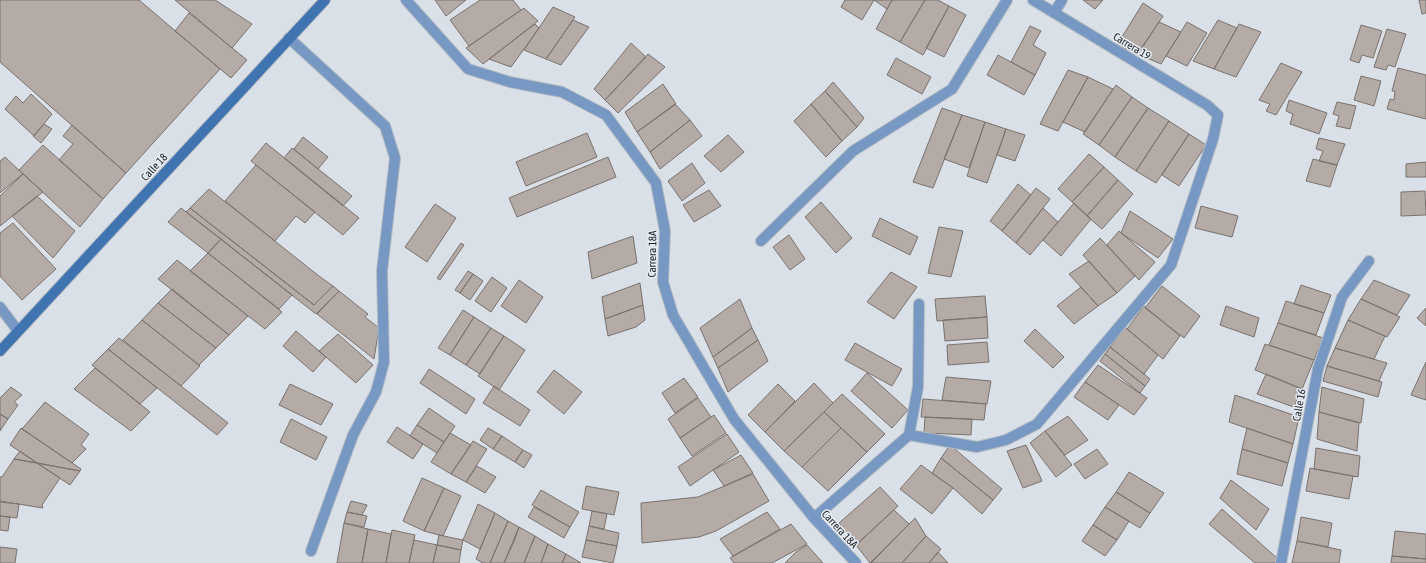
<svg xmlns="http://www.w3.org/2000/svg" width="1426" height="563" font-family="'Asap Condensed',sans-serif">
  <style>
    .building { fill: #b4aba6; stroke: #7a726d }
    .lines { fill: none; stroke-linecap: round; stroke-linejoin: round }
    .minor-casing { stroke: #b5bbc2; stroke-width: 12 }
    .secondary-casing { stroke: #b5bbc2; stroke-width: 12 }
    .minor { stroke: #7698c2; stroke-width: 10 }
    .secondary { stroke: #4074b1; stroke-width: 10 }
    .labels { text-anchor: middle; stroke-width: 3; stroke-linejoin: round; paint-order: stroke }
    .street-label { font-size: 11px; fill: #232628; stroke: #e6edf5 }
  </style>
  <rect width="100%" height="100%" fill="#d9e0e8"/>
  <!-- building -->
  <path class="building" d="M0,0H139L220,69L126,173L0,62Z
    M175,0H215L252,24L232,48Z
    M435,0H466L446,16Z
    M480,0H513L521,10L469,46L450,20Z
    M845,0H874L862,20L841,7Z
    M874,0H892L887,9Z
    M892,0H925L900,42L876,29Z
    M925,0H938L949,6L923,55L900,42Z
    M1083,0H1103L1095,9Z
    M1419,0H1426V13L1422,14Z
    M1143,3L1163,16L1138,54L1117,45Z
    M949,6L966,15L944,57L926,48Z
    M553,7L575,17L546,59L524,50Z
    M524,8L538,21L483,64L466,48Z
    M189,13L247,60L231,78L175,31Z
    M573,20L589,27L561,65L546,59Z
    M1218,20L1237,28L1214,69L1193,61Z
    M1159,22L1181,32L1161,64L1147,58L1150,54L1140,50Z
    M1187,22L1207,33L1187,66L1166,56Z
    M535,24L539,28L511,67L489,59Z
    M1239,24L1261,32L1236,77L1214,69Z
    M1361,25L1382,31L1373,58L1362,55L1359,63L1350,60Z
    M1030,26L1041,31L1033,45L1046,53L1035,75L1011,62Z
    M1387,29L1406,34L1395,67L1388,65L1386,70L1374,67Z
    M631,43L646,57L605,100L594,89Z
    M648,54L665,67L618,113L605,100Z
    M998,55L1035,75L1024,95L987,75Z
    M896,58L931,77L922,94L887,75Z
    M1281,63L1302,72L1276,115L1266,111L1270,104L1259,100Z
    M1398,68L1426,75V119L1387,109L1390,99L1394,100L1395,91H1392Z
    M1068,70L1088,77L1058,131L1040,124Z
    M1361,76L1381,81L1374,106L1354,100Z
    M1088,77L1113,89L1085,132L1063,122Z
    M833,82L864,118L857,127L825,91Z
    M663,84L676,104L637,132L625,112Z
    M1116,85L1132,97L1099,145L1083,134Z
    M825,91L857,127L842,141L811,104Z
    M31,94L52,114L34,136L5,109L16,96L23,103Z
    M1132,97L1148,108L1115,157L1099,145Z
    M1289,100L1327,113L1319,134L1290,124L1293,114L1286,111Z
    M1337,102L1356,106L1350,129L1336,126L1339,116L1333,114Z
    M675,104L690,120L650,152L637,132Z
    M811,104L842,141L826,157L794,121Z
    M942,108L962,115L933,188L913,182Z
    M1148,108L1169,121L1136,171L1115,157Z
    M962,115L985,122L969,168L944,159Z
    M690,120L702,136L660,169L650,152Z
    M1169,121L1189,134L1156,183L1136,171Z
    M985,122L1006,129L987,183L967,176Z
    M44,124L52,129L41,143L33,136Z
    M72,125L126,173L103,199L59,160L73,144L63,136Z
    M1006,129L1025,135L1015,161L997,155Z
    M587,133L597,157L526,186L516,162Z
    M1189,134L1206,145L1179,186L1162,175Z
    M728,135L744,152L721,172L704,156Z
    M303,137L328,157L318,169L294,149Z
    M1319,138L1345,144L1337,165L1319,161L1323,151L1316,149Z
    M266,143L359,218L343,235L251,161Z
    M43,145L103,199L80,227L19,170Z
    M292,148L352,196L343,206L284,158Z
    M1089,154L1104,167L1072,202L1058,189Z
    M5,157L23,174L0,193V161Z
    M608,157L616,177L517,217L509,198Z
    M1313,159L1337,165L1330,187L1306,181Z
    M1426,162V177H1406V164Z
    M692,163L705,183L682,201L668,181Z
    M256,165L315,212L305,223L296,216L275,241L225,201Z
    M1104,167L1118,180L1087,216L1072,202Z
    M23,174L43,192L0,226V196Z
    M1118,180L1133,194L1102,229L1087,216Z
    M1018,184L1031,195L1002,231L990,221Z
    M1036,188L1050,199L1016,243L1002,231Z
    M209,189L319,276L333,286L314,305L190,208Z
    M709,190L721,206L694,222L683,205Z
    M1425,191L1426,215L1401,216V192Z
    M37,196L75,231L53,258L12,216Z
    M821,202L852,238L836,253L805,217Z
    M1074,203L1091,219L1061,256L1043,240Z
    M435,204L456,218L427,262L405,247Z
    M1201,206L1238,216L1232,237L1195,228Z
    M181,208L221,239L208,253L168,222Z
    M190,208L314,305L333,286L339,291L316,314L186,212Z
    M1043,208L1058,222L1030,255L1016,243Z
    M1130,211L1173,239L1158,258L1121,233Z
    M880,218L918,237L910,255L872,236Z
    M13,223L56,269L22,300L0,276V233Z
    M939,227L963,231L951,277L928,273Z
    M1119,231L1155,262L1139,280L1107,245Z
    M789,235L805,259L790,270L773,247Z
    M633,236L637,263L592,279L588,252Z
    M1100,238L1135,276L1117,293L1083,255Z
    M221,239L292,295L279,309L208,253Z
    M461,243L464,245L440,280L437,278Z
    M208,253L282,312L265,329L190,271Z
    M177,260L248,316L229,335L158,279Z
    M1089,261L1117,293L1098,306L1069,274Z
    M468,271L473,274L460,293L455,290Z
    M891,272L917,287L894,319L867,302Z
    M473,274L483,281L470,300L460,293Z
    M492,277L507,288L491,312L475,301Z
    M519,280L543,297L526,323L501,306Z
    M1374,280L1410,295L1397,315L1361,299Z
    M640,283L643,305L605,319L602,297Z
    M1301,285L1331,295L1324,313L1294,304Z
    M1162,286L1200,316L1184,338L1145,308Z
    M1081,287L1098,306L1074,324L1057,306Z
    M172,289L229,335L216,348L158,303Z
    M339,291L368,314L365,317L379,328L374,359L317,314Z
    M985,296L987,317L937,321L935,299Z
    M740,299L752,328L713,357L700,328Z
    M1361,299L1400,317L1387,337L1348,320Z
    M1286,301L1324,313L1316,335L1278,323Z
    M158,303L216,348L199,365L142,320Z
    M643,305L645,320L636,327L608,336L605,319Z
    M1144,306L1180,336L1163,359L1127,329Z
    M1226,306L1259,318L1254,337L1220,325Z
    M1426,308V326L1417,318Z
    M463,310L474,317L450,355L438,348Z
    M474,317L491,328L466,365L450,355Z
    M987,317L988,338L945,341L943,320Z
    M142,320L200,366L181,386L123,340Z
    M1348,320L1385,336L1374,359L1335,348Z
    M1278,323L1323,338L1314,360L1269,345Z
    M1125,327L1158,355L1144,374L1110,347Z
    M491,328L504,336L480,374L466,365Z
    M752,328L758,340L718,368L713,357Z
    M1035,329L1064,357L1053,368L1024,341Z
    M296,331L326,357L313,372L283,346Z
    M338,334L373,365L356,383L319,351Z
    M504,336L525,350L499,390L478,376Z
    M119,338L181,386L228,423L217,435L108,349Z
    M758,340L768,361L728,392L718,368Z
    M987,342L989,362L948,365L947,345Z
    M855,343L902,369L892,386L845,360Z
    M1265,344L1314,360L1302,389L1255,370Z
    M1110,347L1150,379L1145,386L1105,354Z
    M1335,348L1387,363L1379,381L1327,366Z
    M108,349L157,388L140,404L92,365Z
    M1105,354L1145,386L1140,393L1100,361Z
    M1426,362V400L1411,395Z
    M1098,365L1147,398L1134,415L1085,382Z
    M1327,366L1382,382L1378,397L1323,381Z
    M95,368L150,412L131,431L74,389Z
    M429,369L475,399L466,414L420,383Z
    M554,370L582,392L564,414L537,392Z
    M867,373L908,410L892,428L851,391Z
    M1266,374L1302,389L1294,407L1257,394Z
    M946,377L991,381L987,404L942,400Z
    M684,378L698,397L675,413L662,393Z
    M1085,382L1119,405L1108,420L1074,397Z
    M814,383L833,403L784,451L765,432Z
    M290,384L333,404L321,425L279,405Z
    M778,384L795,401L765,432L748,415Z
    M494,386L530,410L520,426L483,403Z
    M11,387L22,395L14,402L18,405L8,419L0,414V398Z
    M1322,387L1364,399L1361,423L1319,412Z
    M842,394L885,434L867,452L824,412Z
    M1235,395L1299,417L1293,444L1229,422Z
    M698,398L711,417L680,438L668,419Z
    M923,399L986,404L984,420L921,417Z
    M45,402L89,434L81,445L86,449L72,463L22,429Z
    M429,408L455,426L444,442L417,425Z
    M824,412L841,428L802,467L784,451Z
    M1319,412L1359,423L1357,451L1317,439Z
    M0,414L8,419L0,431Z
    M714,415L726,433L692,456L680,438Z
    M1068,416L1088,440L1065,455L1045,431Z
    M925,417L972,419L971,435L924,433Z
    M291,419L327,437L316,460L280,442Z
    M417,425L444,442L437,453L410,436Z
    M397,427L423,444L413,459L387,442Z
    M21,428L81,469L80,471L37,463L10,445Z
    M488,428L502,436L493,449L480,440Z
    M841,428L867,452L828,491L802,467Z
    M1247,428L1293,444L1288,463L1242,449Z
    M1045,431L1072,465L1056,477L1030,443Z
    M450,433L471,445L451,474L431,462Z
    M727,434L739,452L690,486L678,467Z
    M502,436L523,450L515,462L493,449Z
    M473,441L487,449L466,482L451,474Z
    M950,445L1002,489L993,500L941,458Z
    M1026,445L1042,481L1023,488L1007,451Z
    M1316,448L1360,456L1358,477L1314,469Z
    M1097,449L1108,464L1085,479L1074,464Z
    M1242,449L1288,463L1282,486L1237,474Z
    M523,450L532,455L524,468L515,462Z
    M20,451L37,463L14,459Z
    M741,455L753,473L724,486L713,470Z
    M941,458L993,500L982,514L953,488L932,473Z
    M14,459L37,463L60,478L42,505L43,508L0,501V477H2Z
    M37,463L80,471L70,485Z
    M921,465L953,488L932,514L900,489Z
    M477,466L496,477L485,493L466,482Z
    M1310,468L1353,476L1349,499L1306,491Z
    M1129,472L1164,493L1150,513L1116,492Z
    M753,474L769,501L716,531L699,537L642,543L641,503L698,497Z
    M422,478L444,488L424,531L403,521Z
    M1231,480L1269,509L1256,530L1220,498Z
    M586,486L619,492L614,515L582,509Z
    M880,487L898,506L856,545L839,523Z
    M444,488L461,496L443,536L424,531Z
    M541,490L579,512L570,527L532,505Z
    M1116,492L1150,513L1140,528L1105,507Z
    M351,501L367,505L362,515L347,512Z
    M0,502L19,504L17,518L0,516Z
    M478,504L495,513L480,549L463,540Z
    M534,507L570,527L564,538L528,517Z
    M1105,507L1129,521L1117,540L1093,525Z
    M1222,509L1278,559L1277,563H1255L1209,524Z
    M894,510L909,524L870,563L856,545Z
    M592,511L607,514L604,529L589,526Z
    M347,512L367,516L364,527L344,523Z
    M767,512L780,529L733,556L720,539Z
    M495,513L508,521L490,563H483L476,559Z
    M0,516L10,517L8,531L0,530Z
    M1301,517L1332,523L1328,547L1297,541Z
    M915,518L926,536L902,563H871Z
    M508,521L519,527L515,539L504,563H490Z
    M344,523L368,529L362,563H337Z
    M791,524L807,544L772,563H734L730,558Z
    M1093,525L1117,540L1105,556L1082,541Z
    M589,526L619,533L617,546L586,540Z
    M519,527L535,536L524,563H504Z
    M368,529L391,534L386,563H362Z
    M392,530L415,535L409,563H386Z
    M1395,531L1426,534V559L1392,556Z
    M439,535L463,540L461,550L437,545Z
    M535,536L548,544L543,558L541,563H524Z
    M926,536L941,549L929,563H902Z
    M414,540L437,545L433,563H409Z
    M586,540L617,546L613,563L582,557Z
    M1297,541L1341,550L1339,563H1292Z
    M548,544L566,554L562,563H541Z
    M437,545L461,550L459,563H433Z
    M807,545L823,563H785L796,552Z
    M0,547L17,549L15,563H0Z
    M938,552L948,563H929Z
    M566,554L581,563H562Z
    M1392,556L1426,559V563H1391Z"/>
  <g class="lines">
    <defs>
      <path id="minor" d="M406,0L468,69L510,82L562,92L606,115L656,183L665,231L663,282L673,315L734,419L814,518L856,563
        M1054,13L1062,0
        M289,38L385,126L395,158L382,271L384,362L376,392L353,435L311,551
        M761,241L853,151L952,89L1007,0
        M0,307L18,331
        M909,435L977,447L1006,440L1037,424L1171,265L1213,139L1218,115L1207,105L1033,0
        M814,518L909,435L918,387L919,304
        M1281,563L1318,369L1342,297L1369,261"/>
      <path id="secondary" d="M0,351L325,0"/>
    </defs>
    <!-- minor casing -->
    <use href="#minor" class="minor-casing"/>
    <!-- secondary casing -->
    <use href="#secondary" class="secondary-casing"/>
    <!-- minor -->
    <use href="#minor" class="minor"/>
    <!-- secondary -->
    <use href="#secondary" class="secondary"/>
  </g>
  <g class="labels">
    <!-- street labels -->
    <g class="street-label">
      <text transform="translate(1132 46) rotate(31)" y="4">Carrera 19</text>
      <text transform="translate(154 167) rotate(-47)" y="4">Calle 18</text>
      <text transform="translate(652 254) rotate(-89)" y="4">Carrera 18A</text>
      <text transform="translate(1299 405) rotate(-80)" y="4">Calle 16</text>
      <text transform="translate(840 529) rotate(47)" y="4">Carrera 18A</text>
    </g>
  </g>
</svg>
